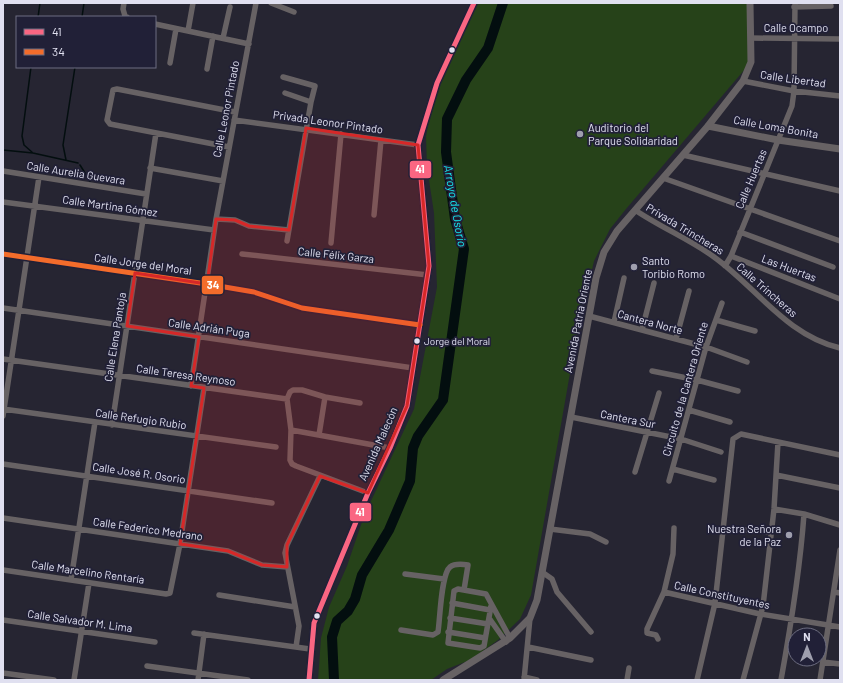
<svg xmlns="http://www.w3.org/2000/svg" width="843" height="683" font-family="Barlow,sans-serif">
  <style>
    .green { fill: #264219 }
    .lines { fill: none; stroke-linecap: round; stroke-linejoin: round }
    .stream { stroke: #030e0f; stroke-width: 1.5 }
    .river { stroke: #030e0f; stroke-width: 10 }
    .minor { stroke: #676264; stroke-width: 5.5 }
    .tertiary { stroke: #676264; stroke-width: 7 }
    .bus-1-casing { stroke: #212037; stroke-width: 8 }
    .bus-2-casing { stroke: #212037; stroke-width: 8 }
    .bus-1 { stroke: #fa6682; stroke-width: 5 }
    .bus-2 { stroke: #f36c2b; stroke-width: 5 }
    .marked { fill: #d62828; fill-opacity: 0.2; stroke: #d62828; stroke-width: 3; stroke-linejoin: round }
    .bus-dot { fill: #e0e0f0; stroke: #212037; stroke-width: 1.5 }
    .poi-dot { fill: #9f9fae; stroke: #212037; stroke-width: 1.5 }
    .labels { text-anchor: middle; stroke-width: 3.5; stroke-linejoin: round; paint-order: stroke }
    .bus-label { font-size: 10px; fill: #e0e0f0; stroke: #212037; text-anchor: start }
    .street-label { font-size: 11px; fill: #e0e0f0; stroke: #212037 }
    .poi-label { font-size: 11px; fill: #e0e0f0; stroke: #212037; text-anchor: start }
    .water-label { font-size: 12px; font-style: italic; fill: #15e8ef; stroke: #212037 }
    .line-badge { stroke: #212037; stroke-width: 1.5 }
    .badge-label { font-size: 11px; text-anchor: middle; font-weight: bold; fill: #fff }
  </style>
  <rect width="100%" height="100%" fill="#262532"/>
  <!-- green -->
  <path class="green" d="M475,3H749L751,62L626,209L610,229L594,261L576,339L531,595L520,619L498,640L470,660L447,669L431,680H318L321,638L329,607L347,566L364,516L414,409L437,287L434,213L427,167L426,137L433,94Z"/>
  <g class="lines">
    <!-- stream -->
    <path class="stream" d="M38,17L40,3
      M82,17L84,3
      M31,67L22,136L24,145L33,153
      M3,150L33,153L78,163
      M66,160L63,145L75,67
      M80,165L90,181"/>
    <!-- river -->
    <path class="river" d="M334,680L332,637L337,621L348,611L355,599L362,575L389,530L410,481L413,448L418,436L443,400L464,249L455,219L446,152L447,119L466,80L488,48L503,3"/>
    <!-- minor -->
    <path class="minor" d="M124,3L123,9L125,16L127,17
      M271,3L294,12
      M794,7L831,6
      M155,24L249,44
      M188,31L193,3
      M223,38L230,7
      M751,38L840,39
      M170,63L176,29
      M207,69L213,36
      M283,77L315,86L311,102
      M743,81L794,91L840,96
      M285,93L311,102L287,241
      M234,120L418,145
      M229,147L110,124L107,120L113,90L117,89L235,112
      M683,155L840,191
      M150,168L223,181
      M3,171L146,194
      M663,178L840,241
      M3,202L214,230
      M635,210C660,227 691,240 714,257C757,288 786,335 840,348
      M374,215L381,140
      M216,219L235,220L249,226L289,230
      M740,232L833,267
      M331,243L341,134
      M3,254L207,284L254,292L302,308L420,325
      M242,254L428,275
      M731,256L840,299
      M725,266L731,256L792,106L794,91L795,3
      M3,308L413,368
      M589,316L706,347L747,362
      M716,320L755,331
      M614,322L624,278
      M642,330L654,283
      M676,339L689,291
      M3,359L287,399
      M652,371L697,380L738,391
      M191,386L216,219L256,3
      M360,403L325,397L302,390H293L290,392L287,399L291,430L290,460L292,464L296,466L368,493
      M3,409L276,447
      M689,410L730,422
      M3,416L39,177
      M571,417L681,439L721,452
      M112,425L156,133
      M291,430L390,448
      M319,435L325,397
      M3,464L272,503
      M673,469L714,480
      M635,472L659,393
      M776,475L840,488
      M669,481L706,347L722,303
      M774,509L804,514L840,525
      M3,518L228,551L262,565L287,567
      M723,528L771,532
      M550,529L590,534L606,542
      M3,570L166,594L170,593L180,544L204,388
      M542,572L552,579L557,592L591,632
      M405,574L444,579
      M71,580L95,422
      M664,592L760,614L840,627
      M834,592L840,593
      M219,595L295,607
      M452,603L490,610
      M491,606L484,646L480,648L448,643L454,591L458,589L486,594L510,638
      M450,618L488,624
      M489,618L506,642
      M3,620L155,642
      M401,630L433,635L438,632C440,620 441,574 450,567C455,563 462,564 468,565L464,590
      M448,632L485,638
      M194,633L310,649
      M658,639L656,635L647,633V629L664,592L673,554L674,528
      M296,647L299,626L285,553L287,545L320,476
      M528,647L591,660
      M823,662L840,664
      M147,666L248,680
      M3,673L54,680
      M524,677L537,680
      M74,680L89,583
      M198,680L204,634
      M524,680L530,618
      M627,680L629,668
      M697,680L715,603L733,439L741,434L840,455
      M743,680L763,606L774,509L778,442
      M781,680C791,625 800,570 804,514
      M820,680L840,550"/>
    <!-- tertiary -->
    <path class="tertiary" d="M708,126L778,140L840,149
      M309,680L314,623L368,493L390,448L407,406L429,266L418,145L437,83L474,3
      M443,680L510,638L530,618L537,600L596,278L604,252L617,231L708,126L743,81L751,62L750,3"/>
    <defs>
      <path id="bus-1" d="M309,680L314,623L368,493L390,448L407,406L429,266L418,145L437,83L474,3"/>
      <path id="bus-2" d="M3,254L207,284L254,292L302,308L420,325"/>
    </defs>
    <!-- bus-1 casing -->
    <use href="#bus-1" class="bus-1-casing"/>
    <!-- bus-2 casing -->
    <use href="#bus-2" class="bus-2-casing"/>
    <!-- bus-1 -->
    <use href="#bus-1" class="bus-1"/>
    <!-- bus-2 -->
    <use href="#bus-2" class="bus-2"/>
  </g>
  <!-- marked area -->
  <path class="marked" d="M306,128L418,145L429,266L407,406L368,493L320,476L287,545V567L262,565L228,551L180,544L204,388L191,386L199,337L127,326L135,273L207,284L216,219L235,220L249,226L289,230Z"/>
  <!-- markers -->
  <g class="bus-dot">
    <circle cx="452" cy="50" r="3.5"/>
    <circle cx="417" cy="341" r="3.5"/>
    <circle cx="317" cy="616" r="3.5"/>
  </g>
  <g class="poi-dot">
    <circle cx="580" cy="134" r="4"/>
    <circle cx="634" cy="267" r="4"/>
    <circle cx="789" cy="535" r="4"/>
  </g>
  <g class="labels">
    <!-- bus labels -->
    <g class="bus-label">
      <text x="424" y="345">Jorge del Moral</text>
    </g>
    <!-- street labels -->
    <g class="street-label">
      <text x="796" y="32">Calle Ocampo</text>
      <text transform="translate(793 79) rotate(8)" y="4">Calle Libertad</text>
      <text transform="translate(226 109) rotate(-79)" y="4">Calle Leonor Pintado</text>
      <text transform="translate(328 122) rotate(8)" y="4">Privada Leonor Pintado</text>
      <text transform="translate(776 127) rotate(10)" y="4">Calle Loma Bonita</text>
      <text transform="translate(76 173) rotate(9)" y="4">Calle Aurelia Guevara</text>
      <text transform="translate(751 179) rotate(-67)" y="4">Calle Huertas</text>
      <text transform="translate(110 206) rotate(8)" y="4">Calle Martina Gómez</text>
      <text transform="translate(685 229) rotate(31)" y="4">Privada Trincheras</text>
      <text transform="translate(336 255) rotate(6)" y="4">Calle Félix Garza</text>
      <text transform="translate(143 264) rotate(8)" y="4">Calle Jorge del Moral</text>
      <text transform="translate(789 268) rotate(21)" y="4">Las Huertas</text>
      <text transform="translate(767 290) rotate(41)" y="4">Calle Trincheras</text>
      <text transform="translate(578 321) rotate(-79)" y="4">Avenida Patria Oriente</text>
      <text transform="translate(650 322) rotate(15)" y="4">Cantera Norte</text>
      <text transform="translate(209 328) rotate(8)" y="4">Calle Adrián Puga</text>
      <text transform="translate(115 337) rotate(-81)" y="4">Calle Elena Pantoja</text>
      <text transform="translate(186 375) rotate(8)" y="4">Calle Teresa Reynoso</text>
      <text transform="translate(685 389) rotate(-74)" y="4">Circuito de la Cantera Oriente</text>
      <text transform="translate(141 419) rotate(8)" y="4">Calle Refugio Rubio</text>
      <text transform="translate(628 419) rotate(11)" y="4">Cantera Sur</text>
      <text transform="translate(378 444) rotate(-66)" y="4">Avenida Malecón</text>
      <text transform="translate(139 473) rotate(8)" y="4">Calle José R. Osorio</text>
      <text transform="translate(148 529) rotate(8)" y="4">Calle Federico Medrano</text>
      <text transform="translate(88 572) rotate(8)" y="4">Calle Marcelino Rentaría</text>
      <text transform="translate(722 595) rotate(12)" y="4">Calle Constituyentes</text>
      <text transform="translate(80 621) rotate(8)" y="4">Calle Salvador M. Lima</text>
    </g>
    <!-- poi labels -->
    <g class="poi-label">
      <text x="588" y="132">Auditorio del<tspan x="588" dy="13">Parque Solidaridad</tspan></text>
      <text x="642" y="265">Santo<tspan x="642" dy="13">Toribio Romo</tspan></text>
      <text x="781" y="533" text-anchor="end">Nuestra Señora<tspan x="781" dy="13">de la Paz</tspan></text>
    </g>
    <!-- water labels -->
    <g class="water-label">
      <text transform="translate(455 206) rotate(80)" y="4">Arroyo de Osorio</text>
    </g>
  </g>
  <g class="line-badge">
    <rect x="409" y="160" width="23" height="19" rx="4" fill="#fa6682"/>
    <rect x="201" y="275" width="23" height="20" rx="4" fill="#f36c2b"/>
    <rect x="349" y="502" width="23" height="20" rx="4" fill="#fa6682"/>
  </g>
  <g class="badge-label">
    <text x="420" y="173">41</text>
    <text x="213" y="289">34</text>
    <text x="360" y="516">41</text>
  </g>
  <!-- border -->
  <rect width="843" height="683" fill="none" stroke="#e0e0f0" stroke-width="8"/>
  <!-- legend -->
  <rect x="16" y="16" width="140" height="52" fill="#212037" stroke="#6d6d81"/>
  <rect x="24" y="29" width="20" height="6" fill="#fa6682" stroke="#6d6d81"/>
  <text x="52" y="36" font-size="12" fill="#e0e0f0">41</text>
  <rect x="24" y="49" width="20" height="6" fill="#f36c2b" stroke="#6d6d81"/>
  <text x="52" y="56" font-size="12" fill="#e0e0f0">34</text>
  <!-- north arrow -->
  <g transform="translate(807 647)"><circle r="19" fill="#212037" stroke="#6d6d81"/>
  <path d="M0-3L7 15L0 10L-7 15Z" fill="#9f9fae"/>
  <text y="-6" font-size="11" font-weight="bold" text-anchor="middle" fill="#e0e0f0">N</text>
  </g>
</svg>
